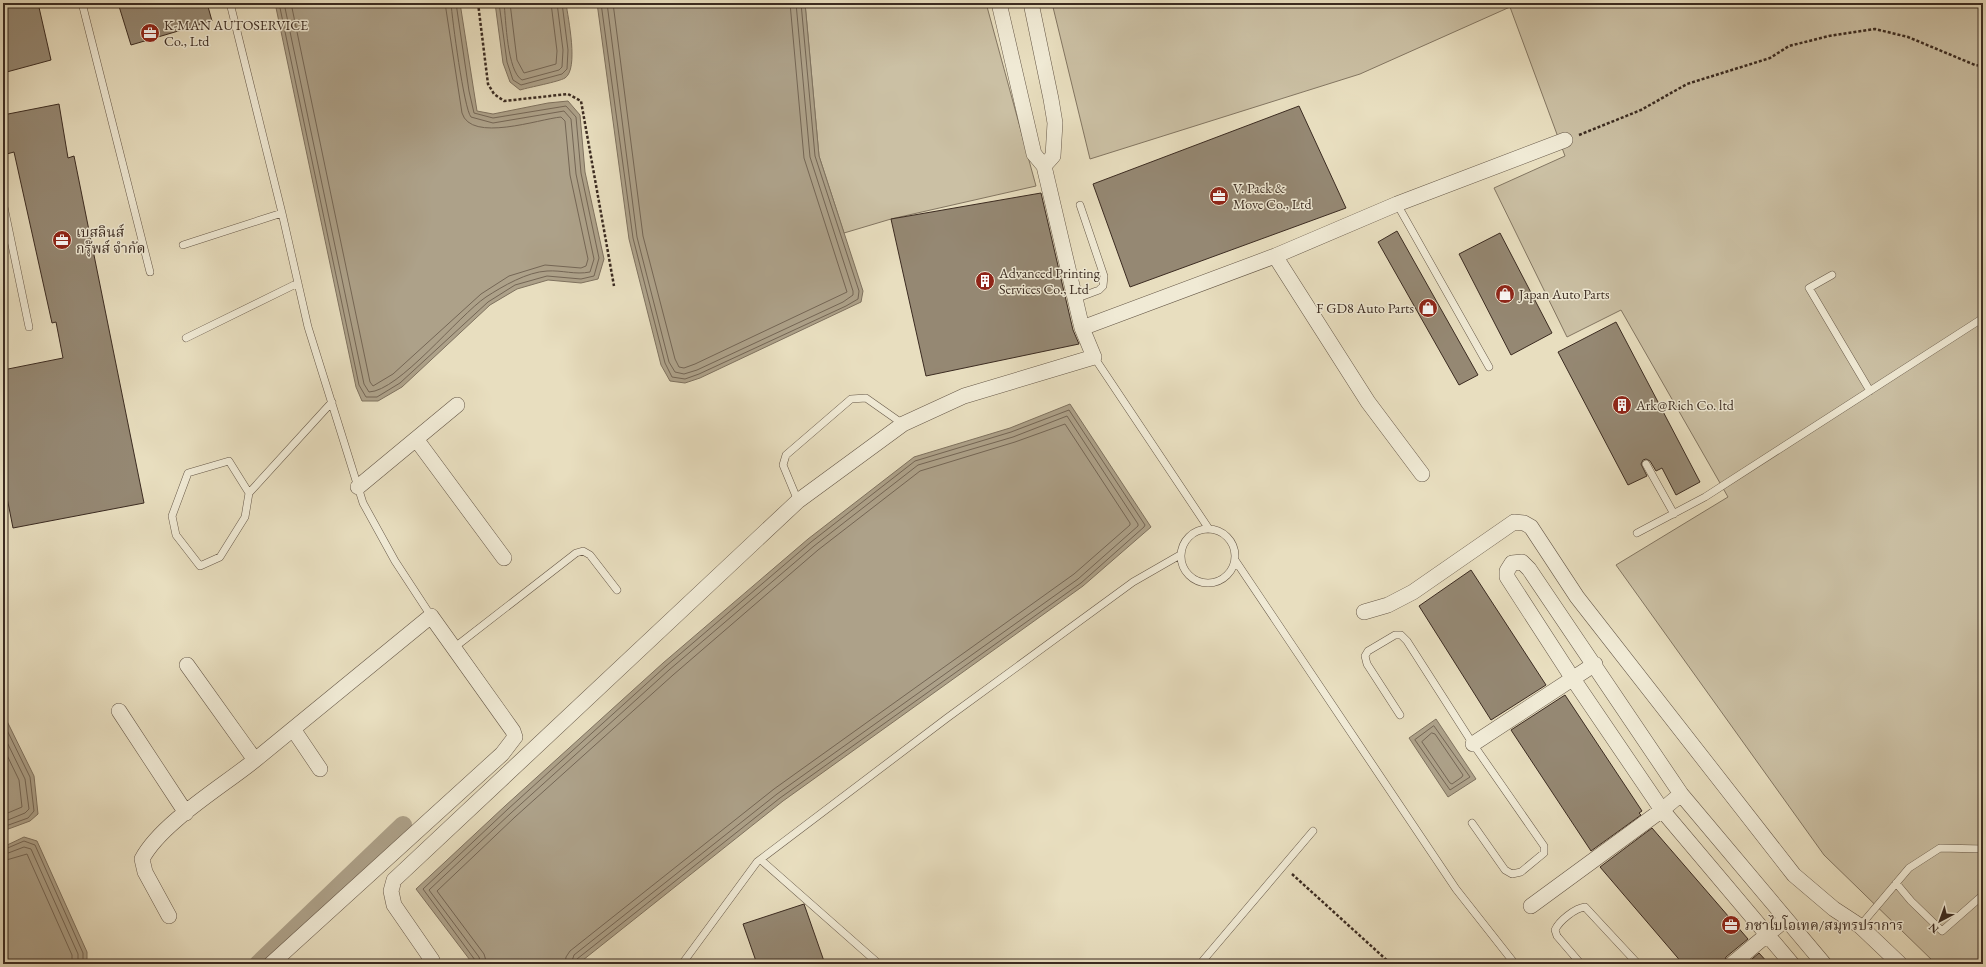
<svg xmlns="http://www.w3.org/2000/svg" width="1986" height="967" font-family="'EB Garamond','Noto Serif Thai',serif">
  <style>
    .green { fill: #cbc0a4; stroke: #837662 }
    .water { fill: #ada189; stroke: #7f725f }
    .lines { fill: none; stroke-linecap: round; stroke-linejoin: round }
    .shore { stroke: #746655; stroke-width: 1 }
    .canal { stroke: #ada189; stroke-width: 18 }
    .building { fill: #958873; stroke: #3b2b21 }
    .service-casing { stroke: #665848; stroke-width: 8 }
    .minor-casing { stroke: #665848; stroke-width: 16 }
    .path { stroke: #3b2b21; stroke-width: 2.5; stroke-dasharray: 3 2; stroke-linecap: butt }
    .service { stroke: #f0ead5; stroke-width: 7 }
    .minor { stroke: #f0ead5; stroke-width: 15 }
    .labels { text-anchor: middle; stroke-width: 3; stroke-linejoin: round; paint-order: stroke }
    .poi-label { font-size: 14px; fill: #3b2b21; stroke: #f0ead5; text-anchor: start }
  </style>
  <rect width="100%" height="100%" fill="#e8debf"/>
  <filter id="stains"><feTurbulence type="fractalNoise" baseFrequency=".005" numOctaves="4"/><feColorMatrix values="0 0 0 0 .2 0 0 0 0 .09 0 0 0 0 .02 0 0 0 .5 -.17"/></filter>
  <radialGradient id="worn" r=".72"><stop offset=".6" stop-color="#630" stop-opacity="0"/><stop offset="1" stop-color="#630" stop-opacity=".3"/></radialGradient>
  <!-- green -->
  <path class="green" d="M805,3H986L1036,186L891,219L844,233L819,156Z
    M1052,3H1983V964H1936L1824,855L1616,565L1728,497L1621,310L1567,337L1494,188L1565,156L1510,7L1360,74L1090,159Z"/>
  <!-- water -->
  <path class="water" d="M275,3H460L477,111L493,114L548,103L568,101L580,115L585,172L604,259L598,279L581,283L548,280L517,289L490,305L402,387L378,401H362L356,387Z
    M495,3H566C568,18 579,69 565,78C558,82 530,87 520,90L510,82L503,63Z
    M597,3H805L819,156L863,291L861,302L700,378L685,383L670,381L661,365L629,239Z
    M1070,404L1151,527L1083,586L783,801L578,964H473L416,889L505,806L663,663L808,539L914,457L1010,428Z
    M3,713L34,776L38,814L30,821L3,831Z
    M1436,719L1476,779L1448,797L1409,738Z
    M24,837L37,841L87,952V964H3V847Z"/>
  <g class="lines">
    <!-- shore -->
    <path class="shore" d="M279,3L359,385L366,397H377L400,383L488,302L515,285L547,276L581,279L594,276L599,258L581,173L576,117L566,106L493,118L474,113L469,91L456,3
      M284,3L364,384L369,392C399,391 458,316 486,297C503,286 527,272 547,271C562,270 575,275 590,272L594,259L576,174L571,119L564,111L493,123L471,117C464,109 452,18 451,3
      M291,3L370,382L373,386L393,374L481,294L509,276L545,265L581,268L586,266L588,259L570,175L565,121L561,117C539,119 471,143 462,113L445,3
      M499,3L507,62L513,80L521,85L562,74L567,69L568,50L562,3
      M504,3C506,20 507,71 522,80L559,70L562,67L563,50L557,3
      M510,3L517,60L524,73L556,64L557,51L551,3
      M601,3L633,238L665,363L672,377L685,379L699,374L846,306L858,299L859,291L815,156L801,3
      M607,3L637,237L669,362L675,372L684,374L697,370L843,302L853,295V291L810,157L796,3
      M613,3L643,236L675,359L679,367L684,368L695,364L847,292L804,158L790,3
      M3,722L30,777L34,811L28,818L3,827
      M1434,726L1470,777L1450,790L1415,740Z
      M1432,733L1435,734L1463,775L1462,777L1452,784L1450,783L1422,742Z
      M3,734L25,779L29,809L25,813L3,822
      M3,747L19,780L22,807L3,815
      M3,850L24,841L35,845L83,953V964
      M3,855L24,847L31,849L78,954V964
      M3,861L27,854L72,955V964
      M475,964V960L423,889L508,809L666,666L811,542L915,461L1011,432L1069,410L1145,525L1144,527L1081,583L780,798L577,959L576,964
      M481,964L479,957L429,890L511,813L669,670L814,546L918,465L1013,437L1067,416L1138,524V526L1078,579L777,794L574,955L571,964
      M487,964L484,954L437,891L515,817L673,675L818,550L920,471L1015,442L1065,424L1130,523V525L1074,574L774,789L570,951L566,957L565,964"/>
    <!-- canal -->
    <path class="canal" d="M258,964L403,825"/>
  </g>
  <!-- building -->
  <path class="building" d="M3,3H38L51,60L3,73Z
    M118,3H207L212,21L131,45Z
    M59,104L68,158L74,156L144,503L13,528L3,477V370L63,358L56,322L52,323L14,152L3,155V115Z
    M1299,106L1346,208L1130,287L1093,184Z
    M1041,193L1073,330L1079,344L926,376L891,219Z
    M1397,231L1478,375L1459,385L1378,242Z
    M1500,233L1552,333L1511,355L1459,254Z
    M1616,322L1700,482L1676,495L1662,468L1656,471L1650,461L1646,459L1643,460L1641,464L1647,476L1628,485L1558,352Z
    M1471,570L1546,685L1491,720L1419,606Z
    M1565,695L1642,811L1639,813L1641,815L1591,851L1511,730Z
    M1652,828L1748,939L1726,957L1723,964H1683L1600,867Z
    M804,904L825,964H757L743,924Z
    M1759,953L1769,964H1746Z"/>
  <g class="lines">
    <defs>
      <path id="service" d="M82,3L150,272
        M230,3L282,213L308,327L363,503L395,561L431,616
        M3,202L29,327
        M1397,204L1489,367
        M183,245L282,213
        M1832,275L1809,288L1870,391
        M1075,299L1099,290L1103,286L1104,276L1080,205
        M186,338L298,283
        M1094,357L1209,529
        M1646,464L1674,514
        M249,493L229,461L188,473L172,516L176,535L200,566L220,557L245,517L249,493L332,402
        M798,501L783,465L786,455L851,399L866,398L903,424
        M1181 556a27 27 0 1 1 54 0a27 27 0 1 1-54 0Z
        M1637,533L1705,497L1983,318
        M1235,560L1456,889L1515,964
        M455,647L576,553L583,551L590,555L617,590
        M1400,715L1367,664L1365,656L1368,651L1395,635H1401L1407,641L1473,744L1544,846V853L1521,872L1512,874L1505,870L1472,823
        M761,860L879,964
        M1896,883L1911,901L1942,931L1983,895
        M1860,926L1909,868L1940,848L1983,849
        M682,964L757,862L947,718L1133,582L1180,555
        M1200,964L1313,831
        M1581,964L1557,936L1555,930C1559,921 1575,908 1585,907L1638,964"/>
      <path id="minor" d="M1031,3L1051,99L1055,123L1053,156L1044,166
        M1275,256L1368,402L1422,474
        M1082,328L1275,256L1397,204L1565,140
        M416,439L504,558
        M358,487L457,405
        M1364,612L1388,605L1413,592L1514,522L1524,523L1531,527L1577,597L1794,875L1834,909L1860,926L1900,964
        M187,665L255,760
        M119,711L186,813
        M293,729L320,769
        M1473,744L1595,664
        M1531,906L1662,810L1681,794
        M169,916L145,872L142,859C161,823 223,786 255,760C314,712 373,664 431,616L513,731L515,737L502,754L271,964
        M432,960L394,905L391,891L394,880L798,501L903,424L964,396L1094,357L1082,328L1044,166L1034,154L999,3
        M1732,964L1786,919
        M1792,964L1662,810L1573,679L1507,577V571L1512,563L1522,562L1529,569L1681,794L1824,964"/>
    </defs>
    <!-- service casing -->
    <use href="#service" class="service-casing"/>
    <!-- minor casing -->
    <use href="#minor" class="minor-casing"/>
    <!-- path -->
    <path class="path" d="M478,3L488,84L494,94L504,101L568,94L581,101L614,286
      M1579,135L1641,110L1687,84L1770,58L1789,46L1829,36L1875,29L1908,37L1975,65L1983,66
      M1292,874L1391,964"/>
    <!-- service -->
    <use href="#service" class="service"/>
    <!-- minor -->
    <use href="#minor" class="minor"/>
  </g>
  <!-- icons -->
  <defs>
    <symbol id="office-disc" viewBox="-11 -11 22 22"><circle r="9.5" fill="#8f2418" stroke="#f0ead5"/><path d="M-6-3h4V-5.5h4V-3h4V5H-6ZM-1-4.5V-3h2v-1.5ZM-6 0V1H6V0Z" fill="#fff"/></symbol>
    <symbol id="building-disc" viewBox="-11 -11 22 22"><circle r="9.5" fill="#8f2418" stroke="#f0ead5"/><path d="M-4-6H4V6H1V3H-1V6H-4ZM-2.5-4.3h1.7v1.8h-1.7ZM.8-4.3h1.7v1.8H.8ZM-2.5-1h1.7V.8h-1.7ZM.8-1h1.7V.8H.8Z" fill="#fff"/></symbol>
    <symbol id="shop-disc" viewBox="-11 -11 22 22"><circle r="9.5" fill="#8f2418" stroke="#f0ead5"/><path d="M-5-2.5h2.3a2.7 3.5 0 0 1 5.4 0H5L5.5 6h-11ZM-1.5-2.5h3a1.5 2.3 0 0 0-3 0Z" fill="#fff"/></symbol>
  </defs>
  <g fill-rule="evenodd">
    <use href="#office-disc" x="139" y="22" width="22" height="22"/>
    <use href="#office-disc" x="1208" y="185" width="22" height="22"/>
    <use href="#office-disc" x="51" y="229" width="22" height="22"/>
    <use href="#building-disc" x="974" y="270" width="22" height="22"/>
    <use href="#shop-disc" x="1494" y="283" width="22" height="22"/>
    <use href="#shop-disc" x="1417" y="297" width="22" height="22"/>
    <use href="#building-disc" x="1611" y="394" width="22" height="22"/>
    <use href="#office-disc" x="1720" y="914" width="22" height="22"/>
  </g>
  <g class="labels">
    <!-- poi labels -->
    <g class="poi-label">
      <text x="164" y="30">K-MAN AUTOSERVICE<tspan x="164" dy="16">Co., Ltd</tspan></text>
      <text x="1233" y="193">V. Pack &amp;<tspan x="1233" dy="16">Move Co., Ltd</tspan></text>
      <text x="76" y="237">เบสลินส์<tspan x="76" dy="16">กรุ๊พส์ จำกัด</tspan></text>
      <text x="999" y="278">Advanced Printing<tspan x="999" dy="16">Services Co., Ltd</tspan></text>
      <text x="1519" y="299">Japan Auto Parts</text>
      <text x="1414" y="313" text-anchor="end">F GD8 Auto Parts</text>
      <text x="1636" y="410">Ark@Rich Co. ltd</text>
      <text x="1745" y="930">ภชาไบโอเทค/สมุทรปราการ</text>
    </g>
  </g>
  <!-- margin -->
  <rect width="1986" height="967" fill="none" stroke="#e8debf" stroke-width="16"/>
  <rect x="4" y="4" width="1978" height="959" fill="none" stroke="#3b2b21" stroke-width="2"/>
  <rect x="8" y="8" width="1970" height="951" fill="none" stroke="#3b2b21"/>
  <!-- north arrow -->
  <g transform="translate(1940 921) rotate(221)" stroke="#f0ead5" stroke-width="3" paint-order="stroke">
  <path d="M0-3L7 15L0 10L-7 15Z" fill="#3b2b21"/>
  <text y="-6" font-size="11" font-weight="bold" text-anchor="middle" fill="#3b2b21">N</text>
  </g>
  <rect width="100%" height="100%" filter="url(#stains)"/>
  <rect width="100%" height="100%" fill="url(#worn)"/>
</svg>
